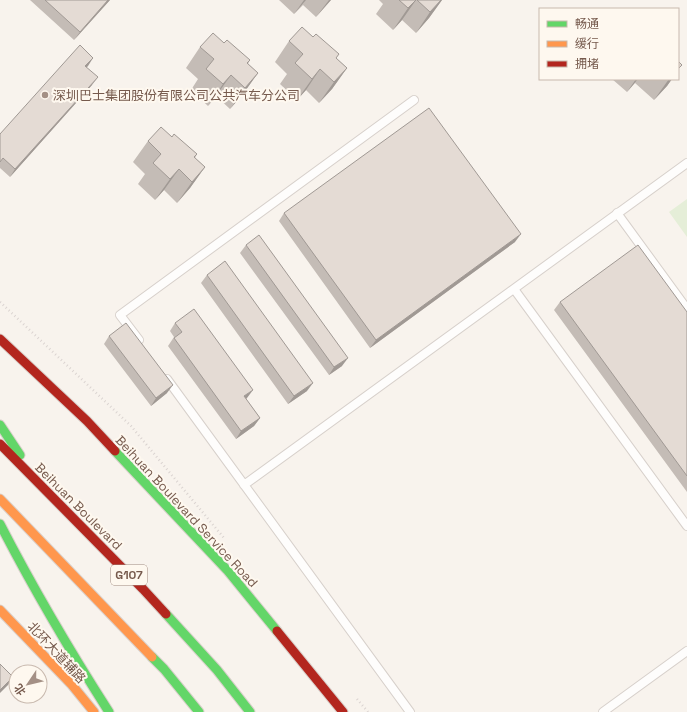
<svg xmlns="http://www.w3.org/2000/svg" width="687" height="712" font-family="'Space Grotesk','Noto Sans SC',sans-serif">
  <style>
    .green { fill: #e5eed8 }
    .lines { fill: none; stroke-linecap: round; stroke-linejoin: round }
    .lane-casing { stroke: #d7d0cb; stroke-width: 10 }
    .fast-casing { stroke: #d9d0cb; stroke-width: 11 }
    .slow-casing { stroke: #d9d0cb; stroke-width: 11 }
    .jam-casing { stroke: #d9d0cb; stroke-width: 11 }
    .path { stroke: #dad3d0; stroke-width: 2.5; stroke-dasharray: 1 3; stroke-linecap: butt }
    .lane { stroke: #fefdfc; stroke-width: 8 }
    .fast { stroke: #63d668; stroke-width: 9 }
    .slow { stroke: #ff974d; stroke-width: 9 }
    .jam { stroke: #b3261e; stroke-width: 9 }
    .wall { fill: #c4bcb6 }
    .shaded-wall { fill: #a09994 }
    .building { fill: #e4dbd4; stroke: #a09994 }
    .poi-dot { fill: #a49085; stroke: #fef8ef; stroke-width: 1.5 }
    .labels { text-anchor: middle; stroke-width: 4; stroke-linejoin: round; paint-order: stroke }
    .shield { fill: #fef8ef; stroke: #9f897e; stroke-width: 1 }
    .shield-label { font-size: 12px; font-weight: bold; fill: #765a4d }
    .poi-label { font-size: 13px; fill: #765a4d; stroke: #fef8ef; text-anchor: start }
    .street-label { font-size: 13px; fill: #765a4d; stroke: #fef8ef }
  </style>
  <rect width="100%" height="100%" fill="#f8f3ed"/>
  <!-- green -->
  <path class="green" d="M687,199V237L669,212Z"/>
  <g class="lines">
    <defs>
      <path id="lane" d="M617,213L687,309
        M514,289L687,526
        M139,340L120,315L414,100
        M167,379L410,712
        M244,485L687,163
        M603,712L687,651"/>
      <path id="fast" d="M0,425L20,455
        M115,451L228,571L277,631
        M0,524C33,588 70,651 109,712
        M166,614L217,670L250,712
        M152,657L164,669L199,712"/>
      <path id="slow" d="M0,499L152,657
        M0,610L72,685L94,712"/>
      <path id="jam" d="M0,339L87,421L115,451
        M0,444L143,589L166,614
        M277,631L343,712"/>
    </defs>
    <!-- lane casing -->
    <use href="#lane" class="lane-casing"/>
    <!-- fast casing -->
    <use href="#fast" class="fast-casing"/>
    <!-- slow casing -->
    <use href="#slow" class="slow-casing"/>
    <!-- jam casing -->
    <use href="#jam" class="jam-casing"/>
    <!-- path -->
    <path class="path" d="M0,302L131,426L224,538
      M357,699L368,712"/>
    <!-- lane -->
    <use href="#lane" class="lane"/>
    <!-- fast -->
    <use href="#fast" class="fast"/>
    <!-- slow -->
    <use href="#slow" class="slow"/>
    <!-- jam -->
    <use href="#jam" class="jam"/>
  </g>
  <!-- wall -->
  <path class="wall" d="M30,0H110L74,40Z
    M279,0H331L316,17L303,5L294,14Z
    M379,0H442L429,18L416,33L402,20L393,30L376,14L383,4Z
    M313,37L339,54L336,58L347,68L332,89L319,103L306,90L297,100L280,84L287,74L275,62L289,41Z
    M224,43L250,60L248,64L258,73L243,94L230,109L216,96L208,106L191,90L198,79L186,68L200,47Z
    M88,66L86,67L92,85L10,177L0,168V134Z
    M612,79H672L667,86L654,100L635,83L627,92Z
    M172,137L197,154L195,158L205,167L190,188L177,203L164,190L155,200L138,184L145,174L133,162L148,141Z
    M284,213L515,242L370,348L279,221Z
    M246,245L342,366L329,375L240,253Z
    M207,275L307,391L288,404L201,283Z
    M560,302L687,312V492L554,310Z
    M175,323L247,398L246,399L260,418L254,426L236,439L168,346L174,337L170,331Z
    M109,336L167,393L151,406L104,344Z"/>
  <!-- shaded-wall -->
  <path class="shaded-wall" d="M108,0H110L74,40L80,32Z
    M304,0H306L294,14Z
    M329,0H331L316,17Z
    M416,0L402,20L393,30L408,8Z
    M441,0H442L429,18L416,33L430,12Z
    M93,58L88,66L80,74L85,66Z
    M347,68L332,89L319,103L334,82Z
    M320,69L306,90L297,100L312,79Z
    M258,73L243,94L230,109L245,88Z
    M231,75L216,96L208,106L223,84Z
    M98,77L92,85L10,177L15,169Z
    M636,79H638L627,92Z
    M669,79H672L667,86L654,100Z
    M205,167L190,188L177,203L192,182Z
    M179,169L164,190L155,200L170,179Z
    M521,234L515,242L370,348L376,340Z
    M348,358L342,366L329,375L334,367Z
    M313,383L307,391L288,404L294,396Z
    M173,385L167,393L151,406L156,398Z
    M253,390L247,398L238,404L244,396Z
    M260,418L254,426L236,439L241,431Z
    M13,677L8,685L0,693V690Z"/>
  <!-- building -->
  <path class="building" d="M45,0H108L80,32Z
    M399,0H416L408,8Z
    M417,0H441L430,12Z
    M302,27L313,37L316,34L339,54L336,58L347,68L334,82L320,69L312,79L295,63L303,54L289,41Z
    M213,33L224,43L227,40L250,60L247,63L258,73L245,88L231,75L223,84L206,69L214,59L200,47Z
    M80,45L93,58L85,66L98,77L15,169L3,158L0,162V134Z
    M678,61L682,65L678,69Z
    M429,108L521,234L376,340L284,213Z
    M161,127L172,137L174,134L197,154L194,157L205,167L192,182L179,169L170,179L153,163L161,154L148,141Z
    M259,235L348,358L334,367L246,245Z
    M638,245L687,312V476L560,302Z
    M225,261L313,383L294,396L207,275Z
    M194,309L253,390L244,396L260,418L241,431L174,338L182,332L175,323Z
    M126,323L173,385L156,398L109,336Z
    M0,664L13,677L0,690Z"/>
  <!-- markers -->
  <circle class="poi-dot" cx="45" cy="95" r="4"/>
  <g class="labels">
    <!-- shield labels -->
    <rect class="shield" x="111" y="565" width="36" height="20" rx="3"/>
    <g class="shield-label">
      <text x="129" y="579">G107</text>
    </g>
    <!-- poi labels -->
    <g class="poi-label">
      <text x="53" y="100">深圳巴士集团股份有限公司公共汽车分公司</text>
    </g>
    <!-- street labels -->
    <g class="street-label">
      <text transform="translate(79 506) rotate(45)" y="5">Beihuan Boulevard</text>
      <text transform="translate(187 511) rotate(47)" y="5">Beihuan Boulevard Service Road</text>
      <text transform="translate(57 652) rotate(47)" y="5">北环大道辅路</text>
    </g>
  </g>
  <!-- legend -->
  <rect x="539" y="8" width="140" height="72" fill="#fef8ef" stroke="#c8b9ae"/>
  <rect x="547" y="21" width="20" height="6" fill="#63d668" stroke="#c8b9ae"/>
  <text x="575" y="28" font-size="12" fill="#765a4d">畅通</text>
  <rect x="547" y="41" width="20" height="6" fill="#ff974d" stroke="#c8b9ae"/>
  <text x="575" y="48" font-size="12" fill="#765a4d">缓行</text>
  <rect x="547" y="61" width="20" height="6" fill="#b3261e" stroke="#c8b9ae"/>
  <text x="575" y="68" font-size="12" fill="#765a4d">拥堵</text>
  <!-- north arrow -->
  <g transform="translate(28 684) rotate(235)"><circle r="19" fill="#fef8ef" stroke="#c8b9ae"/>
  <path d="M0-3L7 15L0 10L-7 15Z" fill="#a49085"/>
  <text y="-6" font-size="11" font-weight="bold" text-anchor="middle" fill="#765a4d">北</text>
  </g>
</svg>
